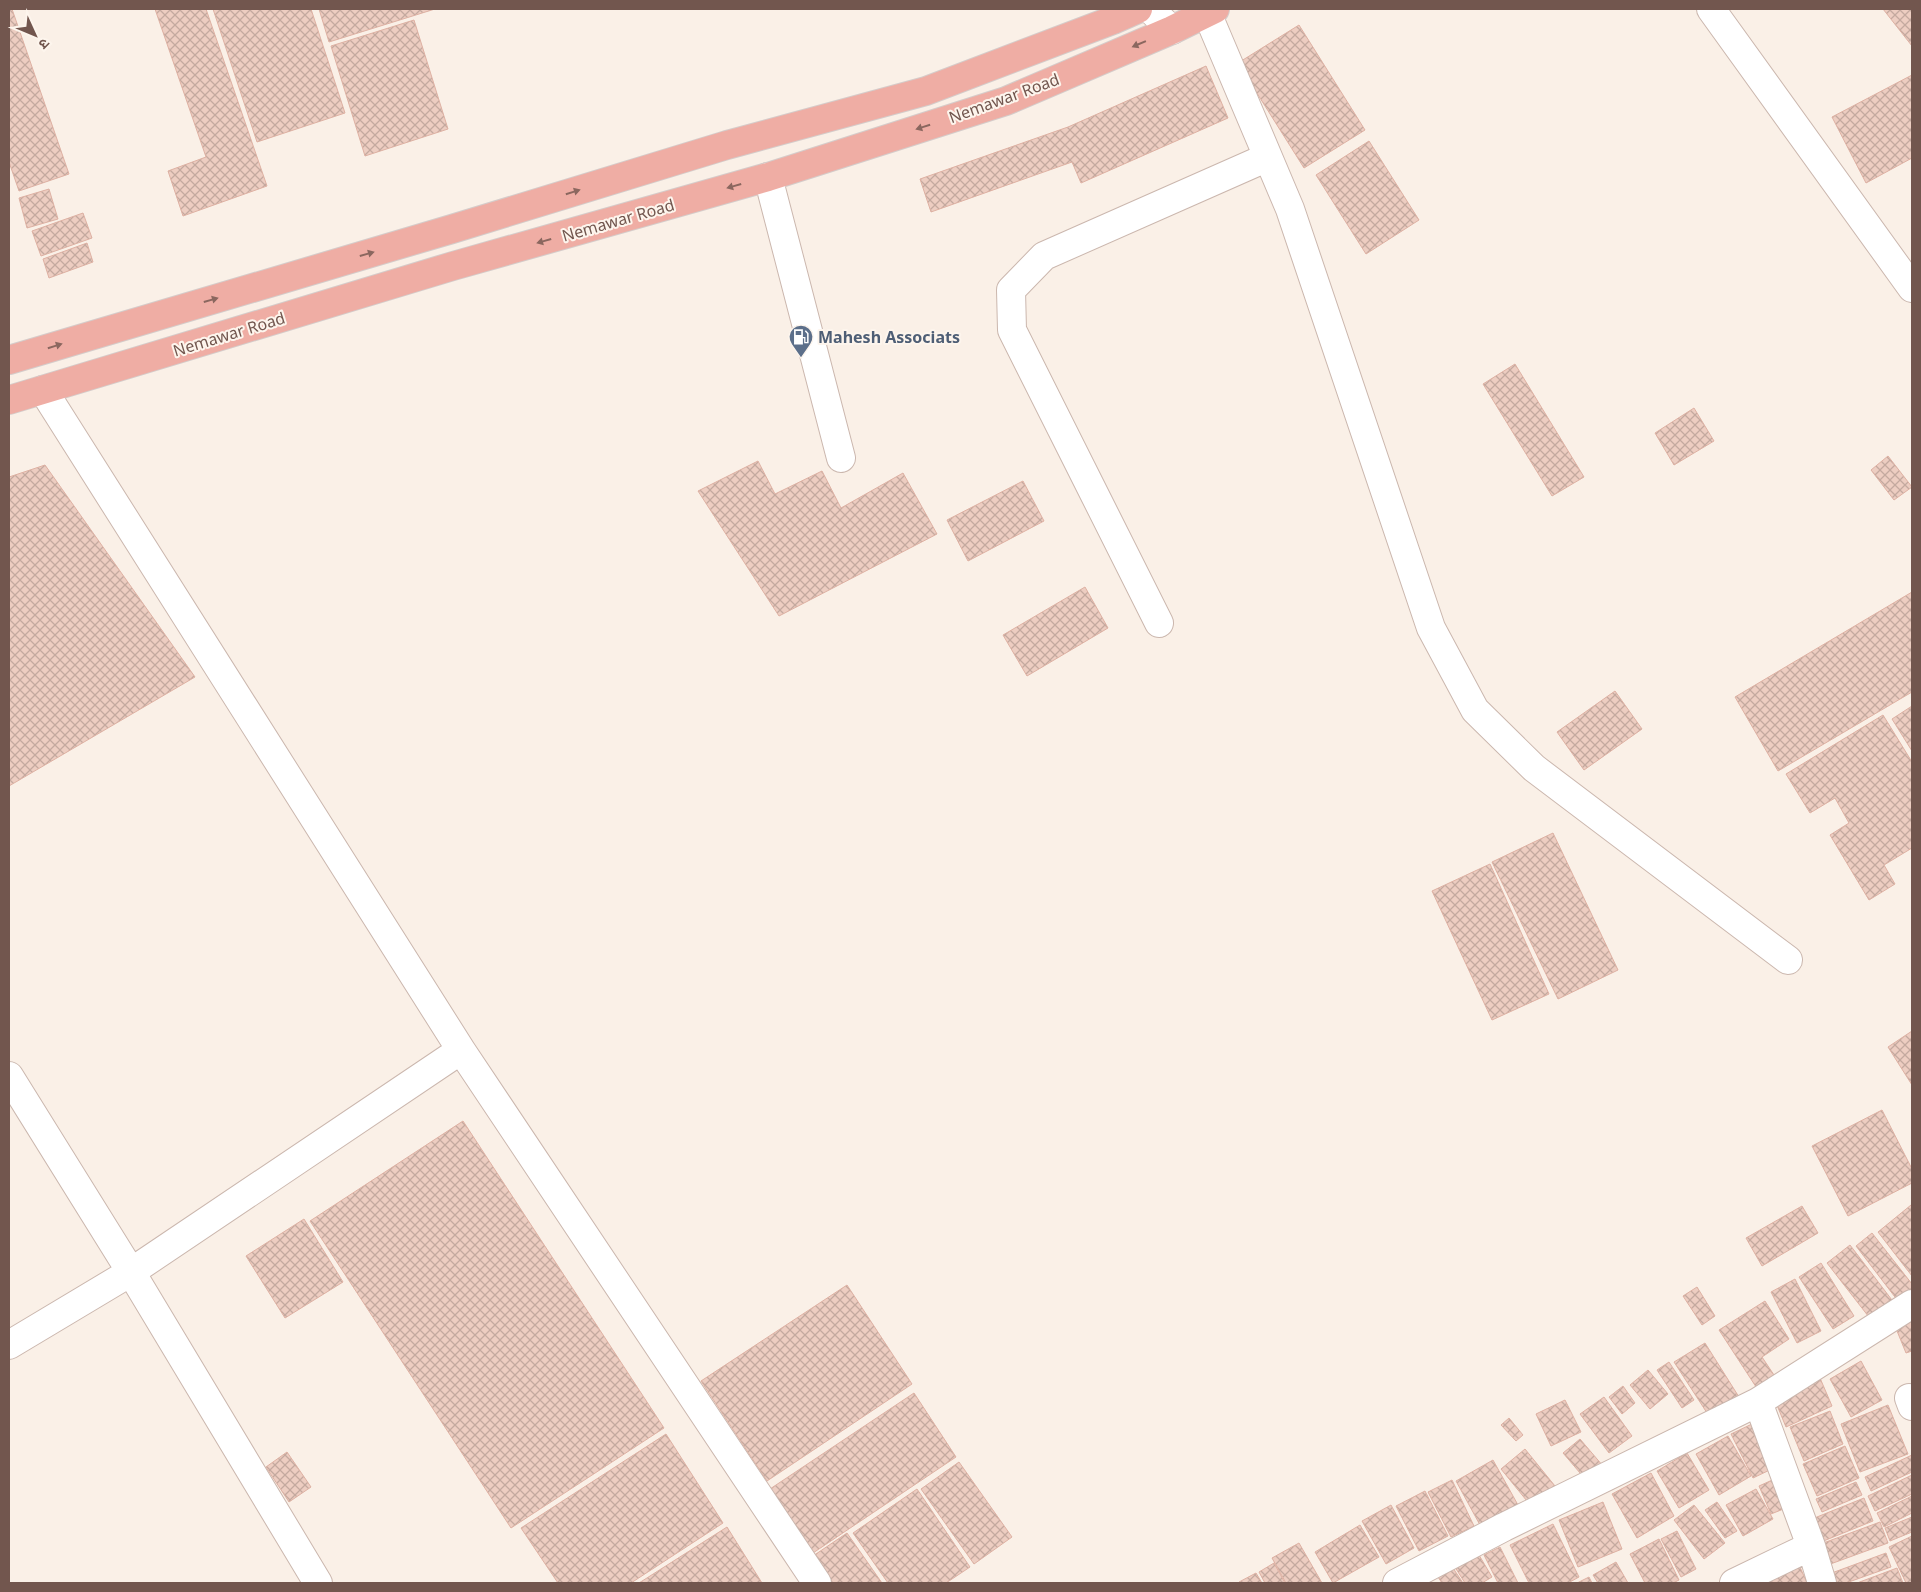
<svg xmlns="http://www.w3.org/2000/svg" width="1921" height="1592" font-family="'Noto Sans','Noto Sans Devanagari',sans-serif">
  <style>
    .building { fill: url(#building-cross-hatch); stroke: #deb1a3 }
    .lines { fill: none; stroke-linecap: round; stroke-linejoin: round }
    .minor-casing { stroke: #cbb7ae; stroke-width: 30 }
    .highway-casing { stroke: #d5ccca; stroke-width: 30 }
    .minor { stroke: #fff; stroke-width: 28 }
    .highway { stroke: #efada4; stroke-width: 28 }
    .oneway { fill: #8b675f }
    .labels { text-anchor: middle; stroke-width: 4; stroke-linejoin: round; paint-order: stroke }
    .street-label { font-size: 16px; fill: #72564e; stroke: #fdf5ed }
    .service-label { font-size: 16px; font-weight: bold; fill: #4e5e75; stroke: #fdf5ed; text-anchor: start }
  </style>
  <defs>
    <pattern id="building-cross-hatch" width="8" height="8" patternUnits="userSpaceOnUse" patternTransform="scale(1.25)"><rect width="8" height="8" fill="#edcdc1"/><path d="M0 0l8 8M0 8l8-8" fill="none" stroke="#c4a99f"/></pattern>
  </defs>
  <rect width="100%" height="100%" fill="#faf0e7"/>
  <!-- building -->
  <path class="building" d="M9,9H12L69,174L19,191L9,162Z
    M155,9H206L267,186L183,216L168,171L206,157Z
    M213,9H311L345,113L257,142Z
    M319,9H435L329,42Z
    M1883,9H1912V46Z
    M414,20L448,129L365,156L331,46Z
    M1299,25L1365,130L1304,168L1238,63Z
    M1206,66L1228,118L1081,183L1072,162L931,212L920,179L1068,127Z
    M1912,75V158L1866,183L1832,117Z
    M1369,141L1419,220L1366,254L1316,175Z
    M49,189L58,219L27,228L19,198Z
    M83,213L92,238L41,256L32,231Z
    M87,243L93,262L49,278L43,259Z
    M1515,364L1584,477L1552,496L1483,384Z
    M1694,408L1714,441L1674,465L1655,433Z
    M1888,456L1912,487L1894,500L1871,470Z
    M758,461L775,494L822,471L841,508L903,473L937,534L779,616L698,491Z
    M45,465L195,677L9,786V477Z
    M1023,481L1044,521L968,561L947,520Z
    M1085,587L1108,628L1027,676L1003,635Z
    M1912,592V692L1778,771L1735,697Z
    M1615,691L1642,729L1584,770L1557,732Z
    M1912,706V751L1892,719Z
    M1883,715L1912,762V848L1884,865L1895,884L1869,900L1830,835L1849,823L1835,798L1810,813L1786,774Z
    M1553,833L1618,970L1558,999L1492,862Z
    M1490,864L1549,994L1492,1020L1432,891Z
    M1912,1031V1085L1888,1047Z
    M1882,1110L1912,1169V1183L1848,1216L1812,1146Z
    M463,1121L664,1428L511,1528L310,1221Z
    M1911,1205L1912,1206V1276L1878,1232Z
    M1802,1206L1818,1233L1762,1266L1746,1238Z
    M304,1219L343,1282L285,1318L246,1256Z
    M1872,1233L1912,1284V1290L1898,1301L1856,1246Z
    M1850,1245L1895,1304L1872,1321L1827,1263Z
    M1821,1263L1854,1316L1833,1329L1799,1277Z
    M1795,1279L1821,1331L1797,1343L1771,1292Z
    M847,1285L912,1384L767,1481L701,1381Z
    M1697,1287L1715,1316L1702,1325L1683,1296Z
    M1765,1301L1789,1339L1762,1357L1778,1381L1760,1393L1719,1330Z
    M1912,1319V1351L1906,1353L1895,1326Z
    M1705,1343L1739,1397L1709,1416L1674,1362Z
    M1861,1361L1882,1400L1851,1417L1830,1379Z
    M1669,1362L1694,1400L1682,1408L1657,1370Z
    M1648,1370L1668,1394L1650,1409L1630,1385Z
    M1820,1378L1832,1406L1786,1427L1774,1398Z
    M1623,1386L1635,1403L1622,1414L1609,1397Z
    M914,1393L956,1457L810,1555L767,1491Z
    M1604,1397L1632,1436L1609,1453L1580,1414Z
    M1565,1400L1581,1432L1551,1446L1536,1414Z
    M1888,1405L1908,1454L1860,1472L1841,1424Z
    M1830,1411L1843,1444L1804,1461L1790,1427Z
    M1509,1418L1523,1435L1516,1441L1501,1425Z
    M1754,1423L1776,1467L1753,1478L1731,1434Z
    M666,1434L723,1523L631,1583H558L521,1528Z
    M1728,1436L1751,1476L1719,1495L1696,1454Z
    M1580,1439L1603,1466L1586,1480L1563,1453Z
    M1845,1446L1859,1478L1817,1496L1803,1464Z
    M1525,1449L1555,1486L1531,1506L1501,1469Z
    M287,1452L311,1487L289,1502L266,1467Z
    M1687,1453L1709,1490L1679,1508L1657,1471Z
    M1912,1455V1472L1871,1491L1865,1477Z
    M1493,1460L1518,1505L1480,1525L1456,1481Z
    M959,1462L1012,1537L974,1564L921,1489Z
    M1651,1473L1674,1516L1637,1538L1612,1494Z
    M1912,1475V1494L1875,1511L1868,1496Z
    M1779,1477L1791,1506L1771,1514L1759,1486Z
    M1452,1480L1474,1526L1451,1537L1428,1492Z
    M1856,1482L1862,1495L1822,1512L1816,1499Z
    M917,1489L970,1567L946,1583H888L853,1533Z
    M1756,1489L1773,1519L1743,1536L1726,1505Z
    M1425,1491L1448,1536L1419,1551L1396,1506Z
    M1912,1496V1513L1884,1527L1877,1513Z
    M1864,1498L1873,1521L1821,1542L1812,1519Z
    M1603,1502L1622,1549L1578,1567L1559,1520Z
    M1717,1502L1737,1531L1725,1538L1705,1510Z
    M1391,1505L1414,1548L1386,1564L1362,1521Z
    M1694,1505L1725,1543L1704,1559L1674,1520Z
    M1912,1517V1532L1890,1541L1885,1528Z
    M1880,1522L1888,1543L1825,1566L1818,1545Z
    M1553,1524L1579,1577L1568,1583H1529L1510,1545Z
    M1360,1525L1379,1557L1333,1583L1315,1552Z
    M727,1527L762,1583H639Z
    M1677,1531L1696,1569L1681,1577L1661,1539Z
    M847,1533L882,1583H831L813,1556Z
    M1912,1536V1583H1906L1889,1547Z
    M1659,1539L1679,1580L1673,1583H1645L1630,1554Z
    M1299,1543L1322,1583H1286L1272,1558Z
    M1500,1547L1518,1583H1498L1484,1555Z
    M1476,1550L1492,1577L1482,1583H1465L1453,1564Z
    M1886,1553L1891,1567L1846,1583H1833L1829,1574Z
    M1796,1558L1807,1583H1758Z
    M1616,1562L1628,1583H1598L1593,1575Z
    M1274,1563L1285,1583H1265L1259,1572Z
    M1453,1568L1463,1583H1442L1438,1577Z
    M1897,1568L1903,1583H1857Z
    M1256,1573L1262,1583H1239V1582Z
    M1589,1577L1592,1583H1577Z"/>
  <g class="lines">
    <defs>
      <path id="minor" d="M1150,9L1172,30
        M1711,9L1912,288
        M1207,13L1290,209L1431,628L1475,710L1534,768L1788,960
        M768,177L841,458
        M43,390L461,1050
        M1159,623L1012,330L1011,290L1044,256L1268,157
        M9,1076L131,1272L318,1583
        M9,1345L131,1272L461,1050L817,1583
        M1909,1398L1912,1406
        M1811,1546L1822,1583
        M1397,1583L1504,1527L1758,1402L1912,1304
        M1734,1583L1811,1546L1758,1402"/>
      <path id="highway" d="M9,360L452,229L727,145L926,91L1113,20L1138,9
        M9,400L453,266L768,177L1006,101L1172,30L1215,9"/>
    </defs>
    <!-- minor casing -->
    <use href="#minor" class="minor-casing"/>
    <!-- highway casing -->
    <use href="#highway" class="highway-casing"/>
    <!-- minor -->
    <use href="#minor" class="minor"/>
    <!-- highway -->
    <use href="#highway" class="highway"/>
  </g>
  <!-- one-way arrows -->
  <defs><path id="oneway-solid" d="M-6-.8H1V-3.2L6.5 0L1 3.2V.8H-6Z" transform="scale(1.25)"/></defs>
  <g class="oneway">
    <use href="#oneway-solid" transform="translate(1139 44) rotate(157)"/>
    <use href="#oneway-solid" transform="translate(923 127) rotate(162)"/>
    <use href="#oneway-solid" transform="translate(734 186) rotate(164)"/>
    <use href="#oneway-solid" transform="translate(573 192) rotate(-17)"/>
    <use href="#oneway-solid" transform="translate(544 241) rotate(164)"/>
    <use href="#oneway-solid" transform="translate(367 254) rotate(-16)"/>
    <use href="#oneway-solid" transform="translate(211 300) rotate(-16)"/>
    <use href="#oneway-solid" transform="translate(55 346) rotate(-17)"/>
  </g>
  <!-- icons -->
  <defs>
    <symbol id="fuel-pin" viewBox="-11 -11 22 30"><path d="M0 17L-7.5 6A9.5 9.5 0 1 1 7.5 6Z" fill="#5c6f8a" stroke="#fdf5ed"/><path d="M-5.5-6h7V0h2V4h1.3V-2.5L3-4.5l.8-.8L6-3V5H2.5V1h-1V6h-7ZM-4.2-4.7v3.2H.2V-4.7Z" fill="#fff"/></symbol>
  </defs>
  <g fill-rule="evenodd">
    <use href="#fuel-pin" x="787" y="323" width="28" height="38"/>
  </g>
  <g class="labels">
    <!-- street labels -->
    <g class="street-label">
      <text transform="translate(1004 98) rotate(-20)" y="6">Nemawar Road</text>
      <text transform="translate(618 220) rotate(-16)" y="6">Nemawar Road</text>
      <text transform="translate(229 334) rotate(-17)" y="6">Nemawar Road</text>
    </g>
    <!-- service labels -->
    <g class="service-label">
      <text x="818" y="343">Mahesh Associats</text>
    </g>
  </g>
  <!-- border -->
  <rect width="1921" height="1592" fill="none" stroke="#72564e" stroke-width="20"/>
  <!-- north arrow -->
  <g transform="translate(35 35) rotate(134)" stroke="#fdf5ed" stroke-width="4" paint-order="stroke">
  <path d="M0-4L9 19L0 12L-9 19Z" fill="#72564e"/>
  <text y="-8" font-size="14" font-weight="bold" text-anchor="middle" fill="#72564e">उ</text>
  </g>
</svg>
